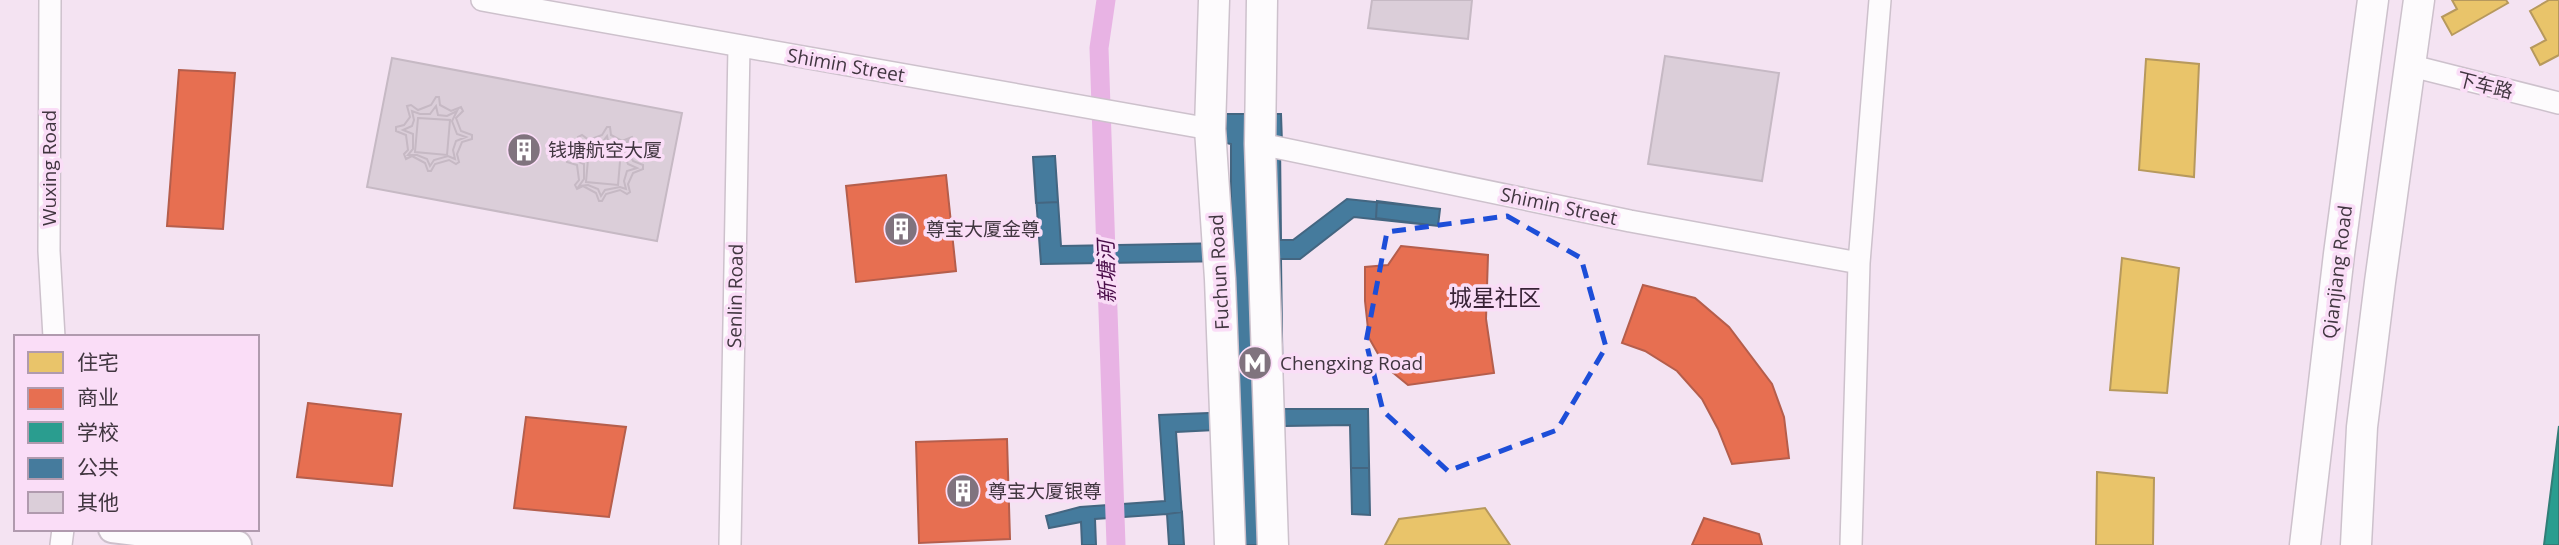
<svg xmlns="http://www.w3.org/2000/svg" width="2559" height="545" font-family="'Open Sans','Noto Sans SC',sans-serif">
<rect width="100%" height="100%" fill="#f4e3f2"/>
<!-- homes -->
<path fill="#e9c46a" stroke="#b7995d" stroke-width="2" d="M2452 0H2506L2508 3 2452 35 2442 17 2457 9Z
M2549 0H2559V55L2540 65 2531 48 2546 40 2530 11Z
M2146 59 2199 64 2194 177 2139 170Z
M2122 258 2179 268 2167 393 2110 390Z
M2097 472 2154 478 2153 545H2096Z
M1485 508 1510 545H1385L1399 519Z"/>
<!-- shops -->
<path fill="#e76f51" stroke="#b55e4c" stroke-width="2" d="M179 70 235 73 223 229 167 226Z
M946 175 956 271 856 282 846 186Z
M1401 246 1488 255 1486 319 1494 373 1408 385 1385 366 1369 338 1365 301V267L1388 265Z
M1643 285 1695 298 1729 327 1772 384 1784 417 1789 458 1732 464 1718 429 1702 399 1677 371 1645 351 1622 343Z
M308 403 401 414 392 486 297 477Z
M526 417 626 427 609 517 514 508Z
M1007 439 1010 539 919 543 916 442Z
M1704 518 1759 534 1762 545H1692Z"/>
<!-- schools -->
<path fill="#2a9d8f" stroke="#317e77" stroke-width="2" d="M2559 426V545H2544Z"/>
<!-- public -->
<path fill="#457b9d" stroke="#446681" stroke-width="2" d="M1226 114H1281L1282 143H1280L1281 240H1293L1347 199 1440 209 1438 226 1354 217 1300 259H1281L1283 409H1368L1370 515 1352 514 1350 425 1284 426 1286 542H1288V545H1238L1235 429 1176 432 1184 545H1169L1167 514 1095 519 1096 545H1082L1081 522 1049 528 1046 516 1080 507 1165 501 1159 415 1234 412 1231 261 1041 264 1033 157 1055 156 1061 246 1231 243V144L1226 143Z
M1055 156 1058 202 1036 203 1033 157Z
M1377 201 1440 209 1438 226 1376 218Z
M1351 468H1369L1370 515 1352 514Z
M1182 512 1184 545H1169L1167 514Z"/>
<g fill="none" stroke-linecap="round" stroke-linejoin="round">
<!-- canal -->
<path stroke="#e8b3e4" stroke-width="19" d="M1106 0 1099 48 1116 545"/>
</g>
<!-- building -->
<path fill="#dbced9" stroke="#c6b9c4" stroke-width="2" d="M1372 0H1472L1468 39 1368 28Z
M1665 56 1779 73 1762 181 1648 164Z
M392 58 682 113 657 241 367 187Z
M436 97H439L440 105 451 111 461 107 463 111 456 118 461 131 472 135V139L462 142 457 154 459 162 456 164 449 160 435 164 431 171H428L425 163 412 156 406 159 404 154 408 150 406 135 396 131V127L404 125 410 117 407 106 411 105 418 110 431 105Z
M436 106 438 115 447 116 457 111 452 121 457 134 466 137 456 141 453 150 455 159 448 156 434 160 430 166 427 159 417 155H408L413 149V134L403 130 412 126 414 120 412 111 420 114H430Z
M418 118 450 120 447 155 415 152Z
M607 127H610L611 135 622 141 632 137 634 141 627 148 633 161 643 165V169L633 173 628 184 630 192 627 194 620 190 606 194 602 201H599L596 193 583 186 577 189 575 185 579 180 577 165 567 162V157L575 155 581 147 578 137 582 135 589 140 602 135Z
M607 136 609 145 618 146 628 141 623 151 628 164 637 168 627 171 624 181 626 189 620 187 605 190 601 196 598 189 588 185 579 186 584 179V164L574 160 583 157 585 150 583 141 601 144Z
M589 148 621 150 618 185 586 182Z"/>
<g fill="none" stroke-linecap="round" stroke-linejoin="round">
<!-- minor casing -->
<g stroke="#cdc1cc" stroke-width="24">
<path id="minor" d="M50 0 49 251 54 337
M482 0 1210 129
M2412 66 2559 103
M1260 144 1630 221 1859 263
M61 545 63 529
M730 545 739 46
M1851 545 1859 263 1880 0"/>
</g>
<!-- tertiary casing -->
<g stroke="#cdc1cc" stroke-width="30">
<path id="tertiary" d="M112 529 238 545"/>
</g>
<!-- secondary casing -->
<g stroke="#cdc1cc" stroke-width="33">
<path id="secondary" d="M1214 0 1210 129 1220 279 1230 545
M1262 0 1260 144 1273 545
M2305 545 2339 254 2373 0
M2356 545 2362 427 2380 282 2419 0"/>
</g>
<!-- minor -->
<use href="#minor" stroke="#fdfbfd" stroke-width="21"/>
<!-- tertiary -->
<use href="#tertiary" stroke="#fdfbfd" stroke-width="26"/>
<!-- secondary -->
<use href="#secondary" stroke="#fdfbfd" stroke-width="30"/>
</g>
<!-- marked area -->
<path fill="none" stroke="#1d4ed8" stroke-width="5" stroke-dasharray="14 9" stroke-linejoin="round" d="M1507 216 1581 258 1606 347 1557 430 1448 471 1383 411 1366 342 1387 232Z"/>
<!-- icons -->
<defs>
<g id="building-disc" transform="scale(1.75)"><circle r="9.5" fill="#80737e" stroke="#faddf7"/><path d="M-4-6H4V6H1V3H-1V6H-4ZM-2.5-4.3h1.7v1.8h-1.7ZM.8-4.3h1.7v1.8H.8ZM-2.5-1h1.7V.8h-1.7ZM.8-1h1.7V.8H.8Z" fill="#fff"/></g>
<g id="metro-disc" transform="scale(1.75)"><circle r="9.5" fill="#80737e" stroke="#faddf7"/><path d="M-5.5 5V-5H-3L0 0L3-5H5.5V5H3V-.5L0 4L-3-.5V5Z" fill="#fff"/></g>
</defs>
<g fill-rule="evenodd">
<use href="#building-disc" x="524" y="150"/>
<use href="#building-disc" x="901" y="229"/>
<use href="#metro-disc" x="1255" y="363"/>
<use href="#building-disc" x="963" y="491"/>
</g>
<g text-anchor="middle" stroke-width="7" stroke-linejoin="round" paint-order="stroke">
<!-- street labels -->
<g font-size="19" fill="#413640" stroke="#faddf7">
<text transform="translate(846 65) rotate(10)" y="7">Shimin Street</text>
<text transform="translate(2485 85) rotate(14)" y="7">下车路</text>
<text transform="translate(49 168) rotate(-90)" y="7">Wuxing Road</text>
<text transform="translate(1559 206) rotate(12)" y="7">Shimin Street</text>
<text transform="translate(1219 272) rotate(-93)" y="7">Fuchun Road</text>
<text transform="translate(2337 272) rotate(-83)" y="7">Qianjiang Road</text>
<text transform="translate(735 296) rotate(-89)" y="7">Senlin Road</text>
</g>
<!-- poi labels -->
<g font-size="19" fill="#413640" stroke="#faddf7" text-anchor="start">
<text x="548" y="157">钱塘航空大厦</text>
<text x="926" y="236">尊宝大厦金尊</text>
<text x="1280" y="370">Chengxing Road</text>
<text x="988" y="498">尊宝大厦银尊</text>
</g>
<!-- water labels -->
<g font-size="21" font-style="italic" fill="#4a0d49" stroke="#faddf7">
<text transform="translate(1107 272) rotate(-92)" y="7">新塘河</text>
</g>
<!-- quarter labels -->
<g font-size="23" fill="#382336" stroke="#faddf7">
<text x="1495" y="306">城星社区</text>
</g>
</g>
<!-- legend -->
<rect x="14" y="335" width="245" height="196" fill="#faddf7" stroke="#b09aae" stroke-width="2"/>
<rect x="28" y="352" width="35" height="21" fill="#e9c46a" stroke="#b09aae" stroke-width="2"/>
<text x="77" y="370" font-size="21" fill="#413640">住宅</text>
<rect x="28" y="388" width="35" height="21" fill="#e76f51" stroke="#b09aae" stroke-width="2"/>
<text x="77" y="405" font-size="21" fill="#413640">商业</text>
<rect x="28" y="422" width="35" height="21" fill="#2a9d8f" stroke="#b09aae" stroke-width="2"/>
<text x="77" y="440" font-size="21" fill="#413640">学校</text>
<rect x="28" y="458" width="35" height="21" fill="#457b9d" stroke="#b09aae" stroke-width="2"/>
<text x="77" y="475" font-size="21" fill="#413640">公共</text>
<rect x="28" y="492" width="35" height="21" fill="#dbced9" stroke="#b09aae" stroke-width="2"/>
<text x="77" y="510" font-size="21" fill="#413640">其他</text>
</svg>
